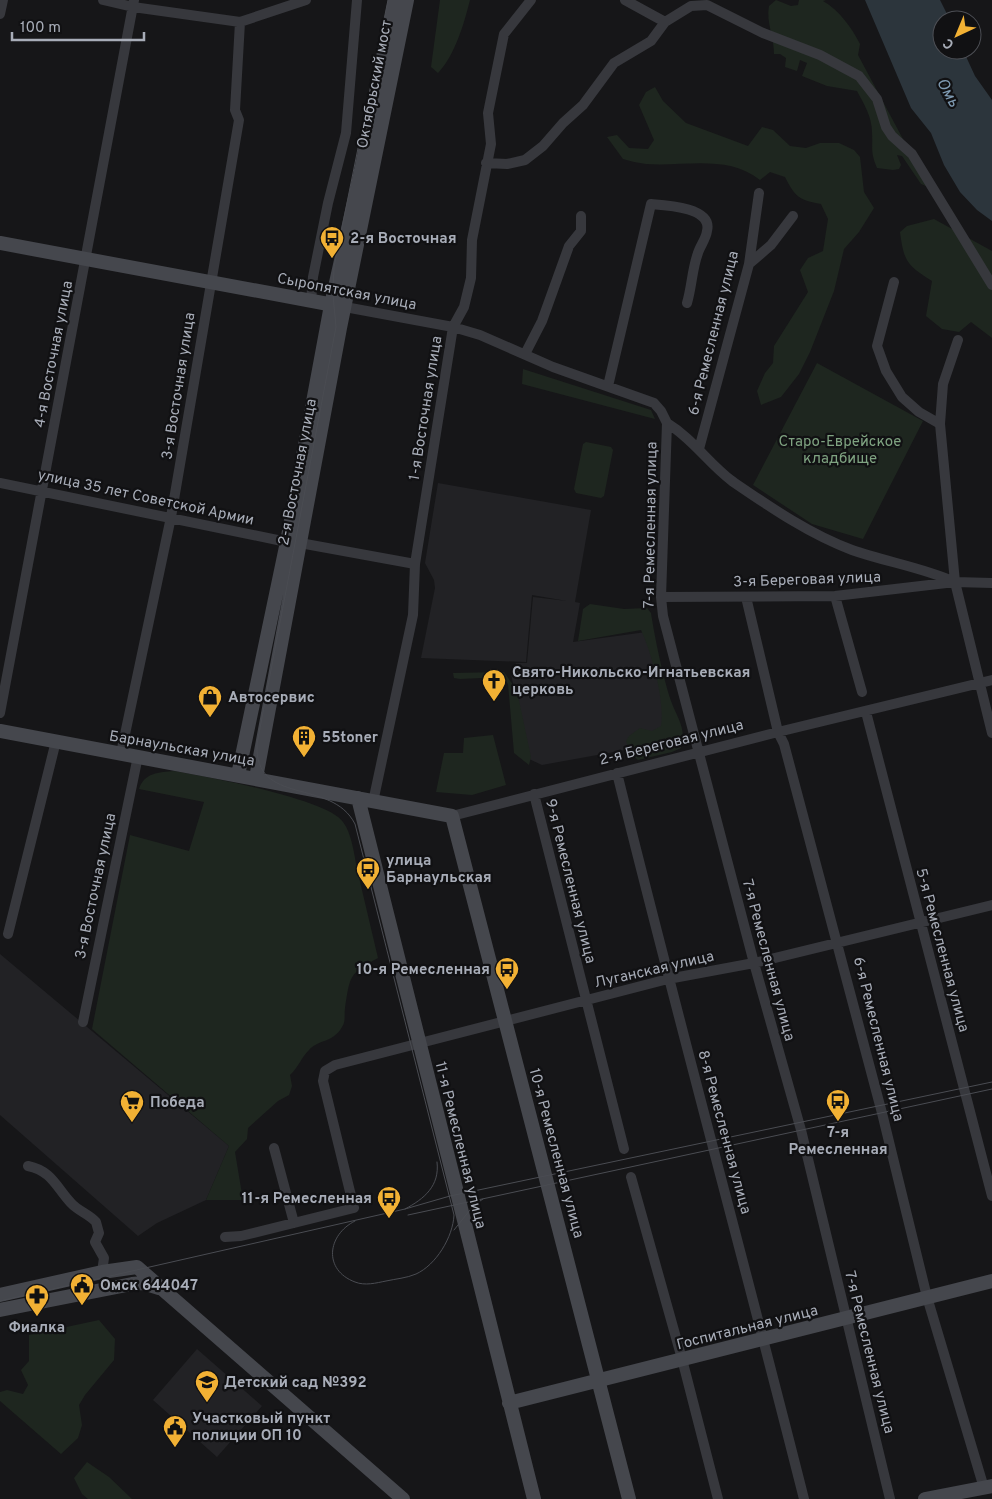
<svg xmlns="http://www.w3.org/2000/svg" width="992" height="1499" font-family="Overpass,sans-serif">
<rect width="100%" height="100%" fill="#161618"/>
<!-- built -->
<path fill="#222225" d="M438 483 591 510 575 602 580 603 573 642 646 632 680 740 542 765 529 759 511 674 516 663H527L533 597 567 601 532 595 526 662 421 658 435 588 434 580 425 563Z
M0 954 229 1146 206 1200 157 1223 138 1236 0 1115Z
M197 1349 262 1406 217 1457 153 1400Z"/>
<!-- green -->
<path fill="#1e261f" d="M440 0H470C464 24 455 55 438 73L431 67Z
M776 0 791 6 798 5 799 0H826L823 1C839 10 852 28 860 44L858 55 927 184 926 186 921 184 902 156 897 155 901 165 899 169 893 170 877 168C870 151 873 149 872 132 872 117 864 104 857 91L827 86 802 76 807 63 800 60 797 71 785 67 786 58 780 54H774C774 36 766 23 769 6Z
M655 87 663 101 686 123 748 146 762 127 773 130 790 146 806 148 820 143H839L854 150 860 157 864 192 874 208 859 232 844 249 834 291 810 352 799 374 781 397 761 405 757 391 765 373 773 363 774 346 808 292 800 270 808 258 823 251 828 219 821 204C799 200 795 197 785 177L770 172 760 180C727 154 684 167 646 164 638 163 630 161 623 159L607 137 617 135 629 148 648 149 654 140 639 105 646 92Z
M934 219 992 251V338L971 322 959 332 942 329 926 316 932 281C907 265 904 262 900 232L907 226Z
M817 363 923 421 863 539 812 524 753 485Z
M523 369 651 410 655 419 522 384Z
M586 442 611 447 613 450 604 496 601 498 576 493 574 489 583 444Z
M590 604 624 609 647 608 651 613C655 639 663 677 671 701 677 718 687 728 681 748L672 752 638 760 630 753 626 741 629 736 640 728 652 731 661 726C665 701 652 654 641 630L578 641 583 609Z
M504 672 517 691 531 757 529 765 514 753 508 684 502 677 460 679 454 678 453 673Z
M493 735 506 785 472 795 436 792 444 753H463L464 738Z
M174 771C204 776 328 799 343 822 352 834 354 854 357 869 364 899 371 928 378 958 349 973 350 976 345 1008 344 1014 346 1022 342 1027 333 1043 319 1039 309 1050 301 1058 298 1068 290 1075L292 1086 289 1095 278 1101 248 1128 247 1139 235 1152 243 1200H206L229 1146 92 1029 130 835 189 851 204 802 139 789C144 773 159 772 174 771Z
M99 1320 115 1339 114 1360 85 1395 79 1405 82 1425 78 1438 61 1454 0 1401V1392L7 1390 23 1394 28 1385 21 1370 29 1361V1335Z
M87 1462 109 1477 132 1499H88L82 1494 74 1478Z"/>
<!-- water -->
<path fill="#2c353c" d="M865 0H940L950 20H942V50H963L975 76 992 100V221L977 210 960 192 944 165 931 133 911 108Z"/>
<g fill="none" stroke-linecap="round" stroke-linejoin="round">
<!-- street -->
<path stroke="#37383d" stroke-width="10" d="M103 0 133 7 240 22 306 0
M625 0 665 22
M0 14 3 0
M665 22 691 6 707 5 763 33 820 55 859 76 877 99 886 127 892 136 912 154 992 285
M486 163 507 164 525 160 543 146 563 123 583 105 614 63 651 41 665 22
M749 264 771 245 793 216
M894 282 877 346 886 371 902 397 919 412 940 424
M311 301 313 277 328 203 346 133 357 0
M345 307 453 327 480 335 553 367 654 403 661 411 667 423 661 597 663 616 754 963 801 1130 890 1499
M958 340 943 384 940 424 955 582 992 733
M525 354 542 321 569 246 581 231V216
M608 386 651 204C665 205 713 207 707 231 706 239 700 246 698 253 692 269 692 286 687 303
M667 423C693 439 708 463 732 481 770 507 809 534 852 550 886 562 921 567 955 582
M699 449 749 264 759 193
M0 483 287 542
M300 543 415 564
M835 596 862 692
M661 597 835 596 955 582 992 583
M746 597 778 732 784 744 882 1113 927 1297 984 1488
M866 712 992 1196
M0 713 134 0
M121 753 171 517 239 120 235 110 240 22
M617 773C677 1016 743 1257 804 1499
M534 794 624 1149
M373 802 413 615 415 564 453 327 464 307 471 278 472 240 491 144 488 113 504 34 531 0
M452 816 778 732 992 680
M8 934 56 741
M83 1022 138 756
M274 1148 294 1223
M28 1166C52 1171 56 1187 71 1203 78 1211 89 1214 96 1222L99 1233 95 1242 104 1258 102 1272
M631 1177 682 1359 718 1499
M225 1237 241 1236 354 1208 323 1081 325 1071 335 1065 668 979 754 963 992 905"/>
<!-- secondary -->
<path stroke="#45474d" stroke-width="14" d="M0 243 339 306
M0 731 452 816 629 1499
M238 775 287 542 331 305 361 171 395 0
M256 778 340 328 407 0
M358 798 534 1499
M0 1295 102 1272 137 1267 403 1499
M0 1310 132 1284 143 1283 159 1288
M509 1403 992 1281
M925 1499 992 1486"/>
<!-- tram -->
<path stroke="#4a4c52" stroke-width="1" d="M405 1209C424 1199 440 1186 437 1162
M408 1215 992 1089
M355 1221C327 1235 323 1270 355 1282 365 1286 376 1283 386 1281 395 1279 407 1278 416 1274 436 1265 453 1237 454 1215L355 824C331 777 254 807 257 744L336 327 333 295 334 267 388 0
M454 1230 474 1205 483 1199
M0 1301 405 1209 450 1196 992 1082"/>
</g>
<!-- icons -->
<defs>
<g id="bus-pin" transform="scale(1.25)"><path d="M0 17L-7.5 6A9.5 9.5 0 1 1 7.5 6Z" fill="#f2b134" stroke="#111113"/><path d="M-5-6H5V4H4V6H2V4H-2V6H-4V4H-5ZM-3.5-4V0h7V-4ZM-3.5 1.2v1.5H-2V1.2ZM2 1.2v1.5H3.5V1.2Z" fill="#111"/></g>
<g id="church-pin" transform="scale(1.25)"><path d="M0 17L-7.5 6A9.5 9.5 0 1 1 7.5 6Z" fill="#f2b134" stroke="#111113"/><path d="M-1.2-6h2.4v3.5h3.3v2.4h-3.3V6h-2.4V-.1h-3.3v-2.4h3.3Z" fill="#111"/></g>
<g id="shop-pin" transform="scale(1.25)"><path d="M0 17L-7.5 6A9.5 9.5 0 1 1 7.5 6Z" fill="#f2b134" stroke="#111113"/><path d="M-5-2.5h2.3a2.7 3.5 0 0 1 5.4 0H5L5.5 6h-11ZM-1.5-2.5h3a1.5 2.3 0 0 0-3 0Z" fill="#111"/></g>
<g id="building-pin" transform="scale(1.25)"><path d="M0 17L-7.5 6A9.5 9.5 0 1 1 7.5 6Z" fill="#f2b134" stroke="#111113"/><path d="M-4-6H4V6H1V3H-1V6H-4ZM-2.5-4.3h1.7v1.8h-1.7ZM.8-4.3h1.7v1.8H.8ZM-2.5-1h1.7V.8h-1.7ZM.8-1h1.7V.8H.8Z" fill="#111"/></g>
<g id="supermarket-pin" transform="scale(1.25)"><path d="M0 17L-7.5 6A9.5 9.5 0 1 1 7.5 6Z" fill="#f2b134" stroke="#111113"/><path d="M-6-5.5h2.5l.6 2H6L4.5 2H-2.5L-4.4-4H-6ZM-1.5 3.2a1.3 1.3 0 1 0 .1 0ZM3 3.2a1.3 1.3 0 1 0 .1 0Z" fill="#111"/></g>
<g id="civic-pin" transform="scale(1.25)"><path d="M0 17L-7.5 6A9.5 9.5 0 1 1 7.5 6Z" fill="#f2b134" stroke="#111113"/><path d="M-.6-6.5H3V-4.5H.6V-3L4-1V1h2V6H-6V1h2V-1L-.6-3ZM-1.2 2.5V6h2.4V2.5Z" fill="#111"/></g>
<g id="pharmacy-pin" transform="scale(1.25)"><path d="M0 17L-7.5 6A9.5 9.5 0 1 1 7.5 6Z" fill="#f2b134" stroke="#111113"/><path d="M-2-6h4v4h4v4h-4v4h-4v-4h-4v-4h4Z" fill="#111"/></g>
<g id="school-pin" transform="scale(1.25)"><path d="M0 17L-7.5 6A9.5 9.5 0 1 1 7.5 6Z" fill="#f2b134" stroke="#111113"/><path d="M0-5L7-2L0 1L-7-2ZM-4 1L0 2.5L4 1V4Q0 6-4 4Z" fill="#111"/></g>
</defs>
<g fill-rule="evenodd">
<use href="#bus-pin" x="332" y="238"/>
<use href="#church-pin" x="494" y="681"/>
<use href="#shop-pin" x="210" y="697"/>
<use href="#building-pin" x="304" y="737"/>
<use href="#bus-pin" x="368" y="869"/>
<use href="#bus-pin" x="507" y="969"/>
<use href="#bus-pin" x="838" y="1101"/>
<use href="#supermarket-pin" x="132" y="1102"/>
<use href="#bus-pin" x="389" y="1198"/>
<use href="#civic-pin" x="82" y="1285"/>
<use href="#pharmacy-pin" x="37" y="1296"/>
<use href="#school-pin" x="207" y="1382"/>
<use href="#civic-pin" x="175" y="1427"/>
</g>
<g text-anchor="middle" stroke-width="4.5" stroke-linejoin="round" paint-order="stroke">
<!-- street labels -->
<g font-size="15" fill="#a8adb8" stroke="#111113">
<text transform="translate(374 84) rotate(-79)" y="5">Октябрьский мост</text>
<text transform="translate(347 291) rotate(11)" y="5">Сыропятская улица</text>
<text transform="translate(713 333) rotate(-76)" y="5">6-я Ремесленная улица</text>
<text transform="translate(53 354) rotate(-79)" y="5">4-я Восточная улица</text>
<text transform="translate(178 386) rotate(-81)" y="5">3-я Восточная улица</text>
<text transform="translate(425 408) rotate(-81)" y="5">1-я Восточная улица</text>
<text transform="translate(297 472) rotate(-79)" y="5">2-я Восточная улица</text>
<text transform="translate(146 497) rotate(12)" y="5">улица 35 лет Советской Армии</text>
<text transform="translate(650 525) rotate(-89)" y="5">7-я Ремесленная улица</text>
<text transform="translate(807 579) rotate(-2)" y="5">3-я Береговая улица</text>
<text transform="translate(671 742) rotate(-14)" y="5">2-я Береговая улица</text>
<text transform="translate(182 748) rotate(10)" y="5">Барнаульская улица</text>
<text transform="translate(571 881) rotate(76)" y="5">9-я Ремесленная улица</text>
<text transform="translate(95 886) rotate(-78)" y="5">3-я Восточная улица</text>
<text transform="translate(943 950) rotate(75)" y="5">5-я Ремесленная улица</text>
<text transform="translate(769 960) rotate(75)" y="5">7-я Ремесленная улица</text>
<text transform="translate(654 969) rotate(-13)" y="5">Луганская улица</text>
<text transform="translate(879 1039) rotate(76)" y="5">6-я Ремесленная улица</text>
<text transform="translate(725 1132) rotate(75)" y="5">8-я Ремесленная улица</text>
<text transform="translate(461 1145) rotate(76)" y="5">11-я Ремесленная улица</text>
<text transform="translate(557 1153) rotate(75)" y="5">10-я Ремесленная улица</text>
<text transform="translate(747 1327) rotate(-14)" y="5">Госпитальная улица</text>
<text transform="translate(870 1352) rotate(76)" y="5">7-я Ремесленная улица</text>
</g>
<!-- poi labels -->
<g font-size="15" font-weight="bold" fill="#a8adb8" stroke="#111113" text-anchor="start">
<text x="350" y="243">2-я Восточная</text>
<text x="512" y="677">Свято-Никольско-Игнатьевская<tspan x="512" dy="17">церковь</tspan></text>
<text x="228" y="702">Автосервис</text>
<text x="322" y="742">55toner</text>
<text x="386" y="865">улица<tspan x="386" dy="17">Барнаульская</tspan></text>
<text x="490" y="974" text-anchor="end">10-я Ремесленная</text>
<text x="150" y="1107">Победа</text>
<text x="838" y="1137" text-anchor="middle">7-я<tspan x="838" dy="17">Ремесленная</tspan></text>
<text x="372" y="1203" text-anchor="end">11-я Ремесленная</text>
<text x="100" y="1290">Омск 644047</text>
<text x="37" y="1332" text-anchor="middle">Фиалка</text>
<text x="224" y="1387">Детский сад №392</text>
<text x="192" y="1423">Участковый пункт<tspan x="192" dy="17">полиции ОП 10</tspan></text>
</g>
<!-- park labels -->
<g font-size="15" fill="#7fa381" stroke="#111113">
<text x="840" y="446">Старо-Еврейское<tspan x="840" dy="17">кладбище</tspan></text>
</g>
<!-- water labels -->
<g font-size="16" font-style="italic" fill="#7f9bb3" stroke="#111113">
<text transform="translate(949 92) rotate(62)" y="6">Омь</text>
</g>
</g>
<!-- north arrow -->
<g transform="translate(957 35) rotate(224)"><circle r="24" fill="#111113" stroke="#4d4f55"/>
<path d="M0-4L9 19L0 12L-9 19Z" fill="#f2b134"/>
<text y="-8" font-size="14" font-weight="bold" text-anchor="middle" fill="#a8adb8">С</text>
</g>
<!-- scale -->
<path d="M12 32v8h132v-8" fill="none" stroke="#a8adb8" stroke-width="2.5"/>
<text x="20" y="32" font-size="15" fill="#a8adb8" stroke="#111113" stroke-width="4" paint-order="stroke">100 m</text>
</svg>
